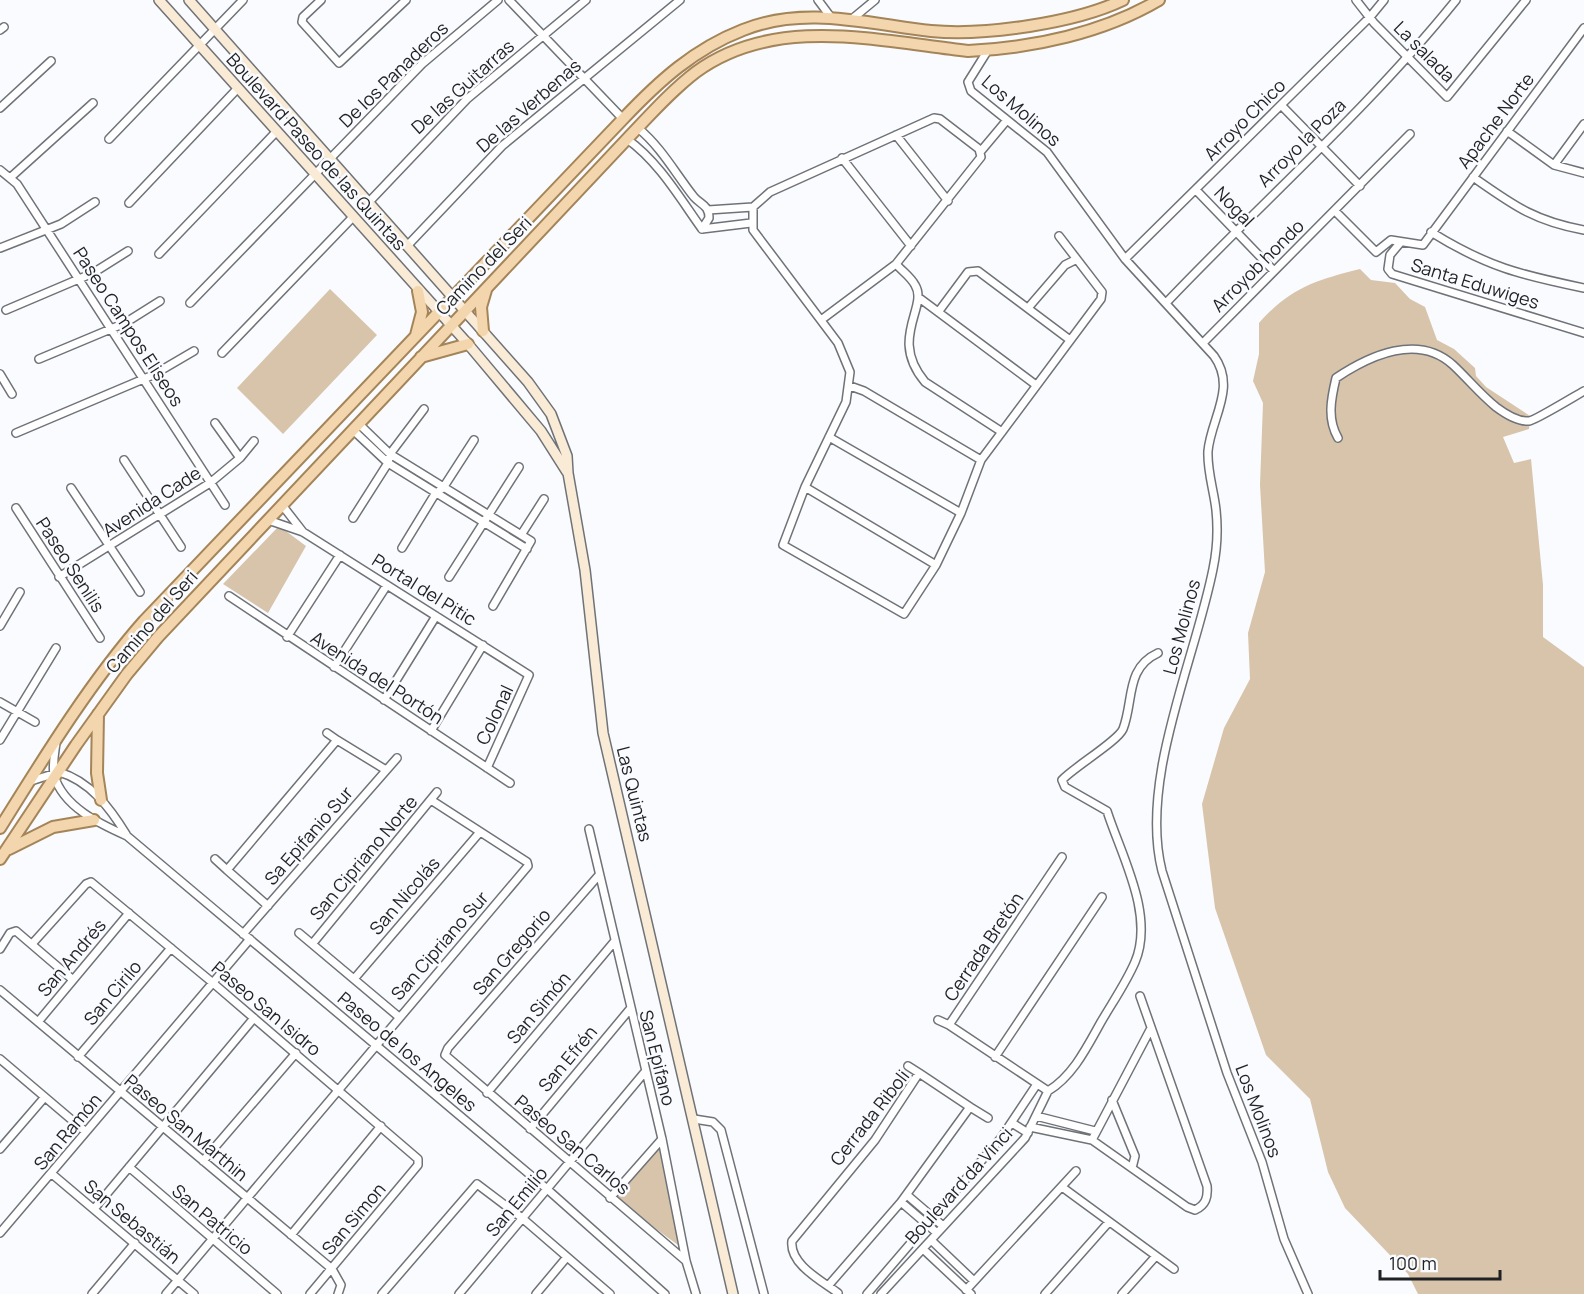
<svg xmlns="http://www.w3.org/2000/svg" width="1584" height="1294" font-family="Manrope,sans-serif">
<rect width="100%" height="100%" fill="#f9fbfe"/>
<!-- green -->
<path fill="#d7c4ab" d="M1360 269 1371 280 1395 283 1410 299 1425 307 1437 340 1454 349 1475 368 1476 376 1486 387 1530 416 1529 429 1503 437 1514 463 1531 459 1543 585V637L1584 667V1294H1418L1408 1274 1345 1208 1328 1172 1310 1099 1266 1055 1215 908 1202 804 1224 728 1250 679 1248 633 1265 572 1260 485 1263 403 1253 381 1259 354V323C1290 288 1316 280 1360 269Z
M330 289 377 335 283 434 237 388Z
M279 526 306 546 268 613 223 584Z
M661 1145 682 1248 614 1198Z"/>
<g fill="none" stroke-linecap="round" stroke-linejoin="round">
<!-- street casing -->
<g stroke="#6f7378" stroke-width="10">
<path id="street" d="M321 0 303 17 302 22 339 63 406 0
M509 0 623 119
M818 0 830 16
M1356 0 1374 23 1447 97 1526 0
M852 19 875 0
M0 30 4 27
M988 50 968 82 971 91 1047 152 1125 259 1214 356C1237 388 1211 418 1208 451 1207 471 1214 491 1216 510 1218 529 1217 550 1213 569 1195 660 1139 780 1162 871L1227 1073 1262 1162 1284 1239 1308 1294
M1281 105 1360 186
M0 108 51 61
M638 128C662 148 675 173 694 197 701 205 709 205 709 218L702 229
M1507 131 1554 165 1584 173
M896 135 948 201
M109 139 243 0
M627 139C659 162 679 197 702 229
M981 151 1007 120
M842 158 911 246
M1554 165 1584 124
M0 170 17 184 225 505
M11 177 93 103
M1473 177C1513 205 1534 221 1584 230
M1196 190 1274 271
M129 203 238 88
M368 203 467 99 586 0
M708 210 753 207
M1335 211 1376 252 1391 240 1423 245 1584 28
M702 229 751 223
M1431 232C1487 267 1521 275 1584 288
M1400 243 1390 255 1388 269 1392 274 1584 333
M407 246 502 146 680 0
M0 248 61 224 95 202
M159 254 276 132
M1125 259 1370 17 1384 0
M896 264C902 271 911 277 915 285 929 307 888 338 925 382L1002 432
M918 297 1036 385
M190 303 422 64 498 0
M1166 303C1262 202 1368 109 1456 0
M1028 308 1065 265 1075 260
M6 310 93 273 128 251
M939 311 968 272 978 271 1070 340
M821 320 896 264 981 157 979 149 940 119 934 118 770 192 753 207V230L838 343 850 372 846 402 805 487 783 545 904 614 936 565 961 513 981 460 1101 299 1102 292 1059 236
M1203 343 1410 134
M222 353 352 218
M39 359 125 323 160 301
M0 374 12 394
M850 386 864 391 981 460
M215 423 240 458
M359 424 390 454 531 541 493 606
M353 430 388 463 527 549
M16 433 153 375 194 351
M829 437 961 513
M1338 438C1327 419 1331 399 1336 378 1369 356 1418 333 1453 365 1468 379 1480 394 1496 407 1504 413 1517 422 1529 421 1534 421 1575 396 1584 391
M124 460 181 547
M805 487 936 565
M71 488 140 592
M282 505 303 532
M16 508 100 638
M353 518 388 463 390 454 424 409
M268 520 303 532 529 675 487 768
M521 535 544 499
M402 548 435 494 443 488 474 440
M59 577 210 483 240 458 254 441
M449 577 519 467
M229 596 510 783
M0 626 20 592
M287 637 340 555
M334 667 387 585
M384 700 436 616
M0 702 35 722
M431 731 483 645
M327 733 337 740
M0 740 56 648
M56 742C55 752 52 765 54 775 63 807 100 824 127 836L547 1189 665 1294
M31 781 59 772C90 781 110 808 126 834
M589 829 662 1139 686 1261 696 1294
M215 859 227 870
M599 875 448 1048 445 1055 686 1261
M268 906 227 870 337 740 386 770
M299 933 399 1017
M243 934 397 758
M313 943 437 792
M32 944 86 884 91 882 213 983 418 1159V1165L310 1294
M0 949 10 933 16 931 72 979
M354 979 480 832
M0 990 332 1269 341 1285 338 1294
M938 1020 949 1025
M38 1022 129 913
M78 1057 171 948
M995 1057 1102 897
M0 1059 86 1132
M908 1066 919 1073
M1048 1091C1073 1076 1087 1047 1101 1022 1112 1003 1126 983 1135 962 1155 915 1121 855 1107 811L1065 787 1062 780C1074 767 1118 741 1123 729 1134 701 1125 668 1158 653
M1048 1091 949 1025 1062 857
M487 1093 614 942
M1112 1100 1135 1156 1132 1168
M970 1107 988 1118
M1036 1116 1095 1131
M694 1119 713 1122 721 1130 764 1294
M1012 1123 1028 1133
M1030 1127 1092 1140 1187 1207 1195 1210C1206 1205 1208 1197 1207 1186L1140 996
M530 1129 630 1009
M1092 1140 1150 1030
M0 1149 44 1098
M203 1161 296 1053
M129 1167 277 1294
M52 1174 194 1294
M1062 1187 1174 1269
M907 1195 943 1226
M610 1198 662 1139
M901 1202 937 1233
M94 1209 254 1018
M0 1233 250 939
M291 1235 381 1126
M931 1240 974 1281
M923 1249 971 1294
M828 1286 901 1202 970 1107 919 1073 875 1140 792 1241C789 1264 822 1281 838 1293
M966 1290 1076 1171
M92 1294 135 1243
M166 1294 528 866 527 862 431 800
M382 1294 477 1184 522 1218 610 1294
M459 1294 644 1073
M536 1294 567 1257
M867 1294 1001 1138 1037 1084
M881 1294 1025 1138 1048 1091
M1045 1294 1109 1222
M1122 1294 1156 1256"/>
</g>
<!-- secondary casing -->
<g stroke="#6f7378" stroke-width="12">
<path id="secondary" d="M159 0 468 344 541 431 567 472
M189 0 528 382 551 414 567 456 568 473 585 570 603 733 733 1294"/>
</g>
<!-- primary casing -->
<g stroke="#a48559" stroke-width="14">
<path id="primary" d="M483 331 481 307 486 290
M416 335 422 312 418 291
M421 357 468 344
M98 714 97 773 101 800
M0 828C43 759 91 681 144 621L623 119C659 81 694 49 743 30 805 5 868 24 931 31 985 36 1075 23 1123 0
M9 849 53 827 94 820
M0 859 76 745 127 674 158 637 627 139C649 116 671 91 696 72 775 14 879 41 968 51 1033 48 1103 33 1159 0"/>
</g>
<!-- street -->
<use href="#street" stroke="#fff" stroke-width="7"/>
<!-- secondary -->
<use href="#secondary" stroke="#f9ebd6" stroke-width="9"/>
<!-- primary -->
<use href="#primary" stroke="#f3d6ad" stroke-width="10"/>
</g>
<g text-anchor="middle" stroke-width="5" stroke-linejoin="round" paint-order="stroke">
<!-- street labels -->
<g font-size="18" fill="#1f2123" stroke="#f9fbfe">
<text transform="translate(1424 52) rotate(45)" y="6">La salada</text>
<text transform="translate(394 75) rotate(-44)" y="6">De los Panaderos</text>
<text transform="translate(463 87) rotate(-42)" y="6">De las Guitarras</text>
<text transform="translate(529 106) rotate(-41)" y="6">De las Verbenas</text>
<text transform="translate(1021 111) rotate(41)" y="6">Los Molinos</text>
<text transform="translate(1245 120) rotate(-45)" y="6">Arroyo Chico</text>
<text transform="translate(1496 121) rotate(-53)" y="6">Apache Norte</text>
<text transform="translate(1302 143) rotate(-45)" y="6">Arroyo la Poza</text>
<text transform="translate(316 152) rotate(48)" y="6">Boulevard Paseo de las Quintas</text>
<text transform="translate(1234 207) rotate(46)" y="6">Nogal</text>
<text transform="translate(484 266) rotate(-46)" y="6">Camino del Seri</text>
<text transform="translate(1258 266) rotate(-45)" y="6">Arroyob hondo</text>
<text transform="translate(1475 284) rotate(17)" y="6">Santa Eduwiges</text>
<text transform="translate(128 327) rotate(57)" y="6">Paseo Campos Eliseos</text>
<text transform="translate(152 502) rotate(-33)" y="6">Avenida Cade</text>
<text transform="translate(70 565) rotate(57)" y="6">Paseo Senilis</text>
<text transform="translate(424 590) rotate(32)" y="6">Portal del Pitic</text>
<text transform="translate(152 622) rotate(-49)" y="6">Camino del Seri</text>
<text transform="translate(1182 627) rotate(-75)" y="6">Los Molinos</text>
<text transform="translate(377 678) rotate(33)" y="6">Avenida del Portón</text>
<text transform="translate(495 715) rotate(-65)" y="6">Colonal</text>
<text transform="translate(634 794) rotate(76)" y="6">Las Quintas</text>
<text transform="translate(309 836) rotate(-49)" y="6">Sa Epifanio Sur</text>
<text transform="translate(364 858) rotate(-50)" y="6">San Cipriano Norte</text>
<text transform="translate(405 896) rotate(-49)" y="6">San Nicolás</text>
<text transform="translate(440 946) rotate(-49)" y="6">San Cipriano Sur</text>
<text transform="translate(984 947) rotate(-56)" y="6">Cerrada Bretón</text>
<text transform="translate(512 952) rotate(-49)" y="6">San Gregorio</text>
<text transform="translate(72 958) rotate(-50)" y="6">San Andrés</text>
<text transform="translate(113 993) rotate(-50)" y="6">San Cirilo</text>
<text transform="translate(539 1008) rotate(-50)" y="6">San Simón</text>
<text transform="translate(266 1009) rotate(40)" y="6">Paseo San Isidro</text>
<text transform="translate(407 1052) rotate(40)" y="6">Paseo de los Angeles</text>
<text transform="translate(657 1058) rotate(76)" y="6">San Epifano</text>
<text transform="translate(568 1059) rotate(-50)" y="6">San Efrén</text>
<text transform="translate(1258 1111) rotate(69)" y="6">Los Molinos</text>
<text transform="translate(870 1118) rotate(-52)" y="6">Cerrada Riboli</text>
<text transform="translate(186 1128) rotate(40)" y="6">Paseo San Marthin</text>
<text transform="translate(68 1132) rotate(-50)" y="6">San Ramón</text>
<text transform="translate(572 1145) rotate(40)" y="6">Paseo San Carlos</text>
<text transform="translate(959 1186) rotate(-48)" y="6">Boulevard da Vinci</text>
<text transform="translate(517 1202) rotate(-50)" y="6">San Emilio</text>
<text transform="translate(354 1219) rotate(-50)" y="6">San Simon</text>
<text transform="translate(212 1220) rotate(40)" y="6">San Patricio</text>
<text transform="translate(132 1222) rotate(40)" y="6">San Sebastián</text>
</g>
</g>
<!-- scale -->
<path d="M1380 1270v9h120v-9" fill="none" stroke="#1f2123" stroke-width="3"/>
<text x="1389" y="1270" font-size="18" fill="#1f2123" stroke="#f9fbfe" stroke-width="4.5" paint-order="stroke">100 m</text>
</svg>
